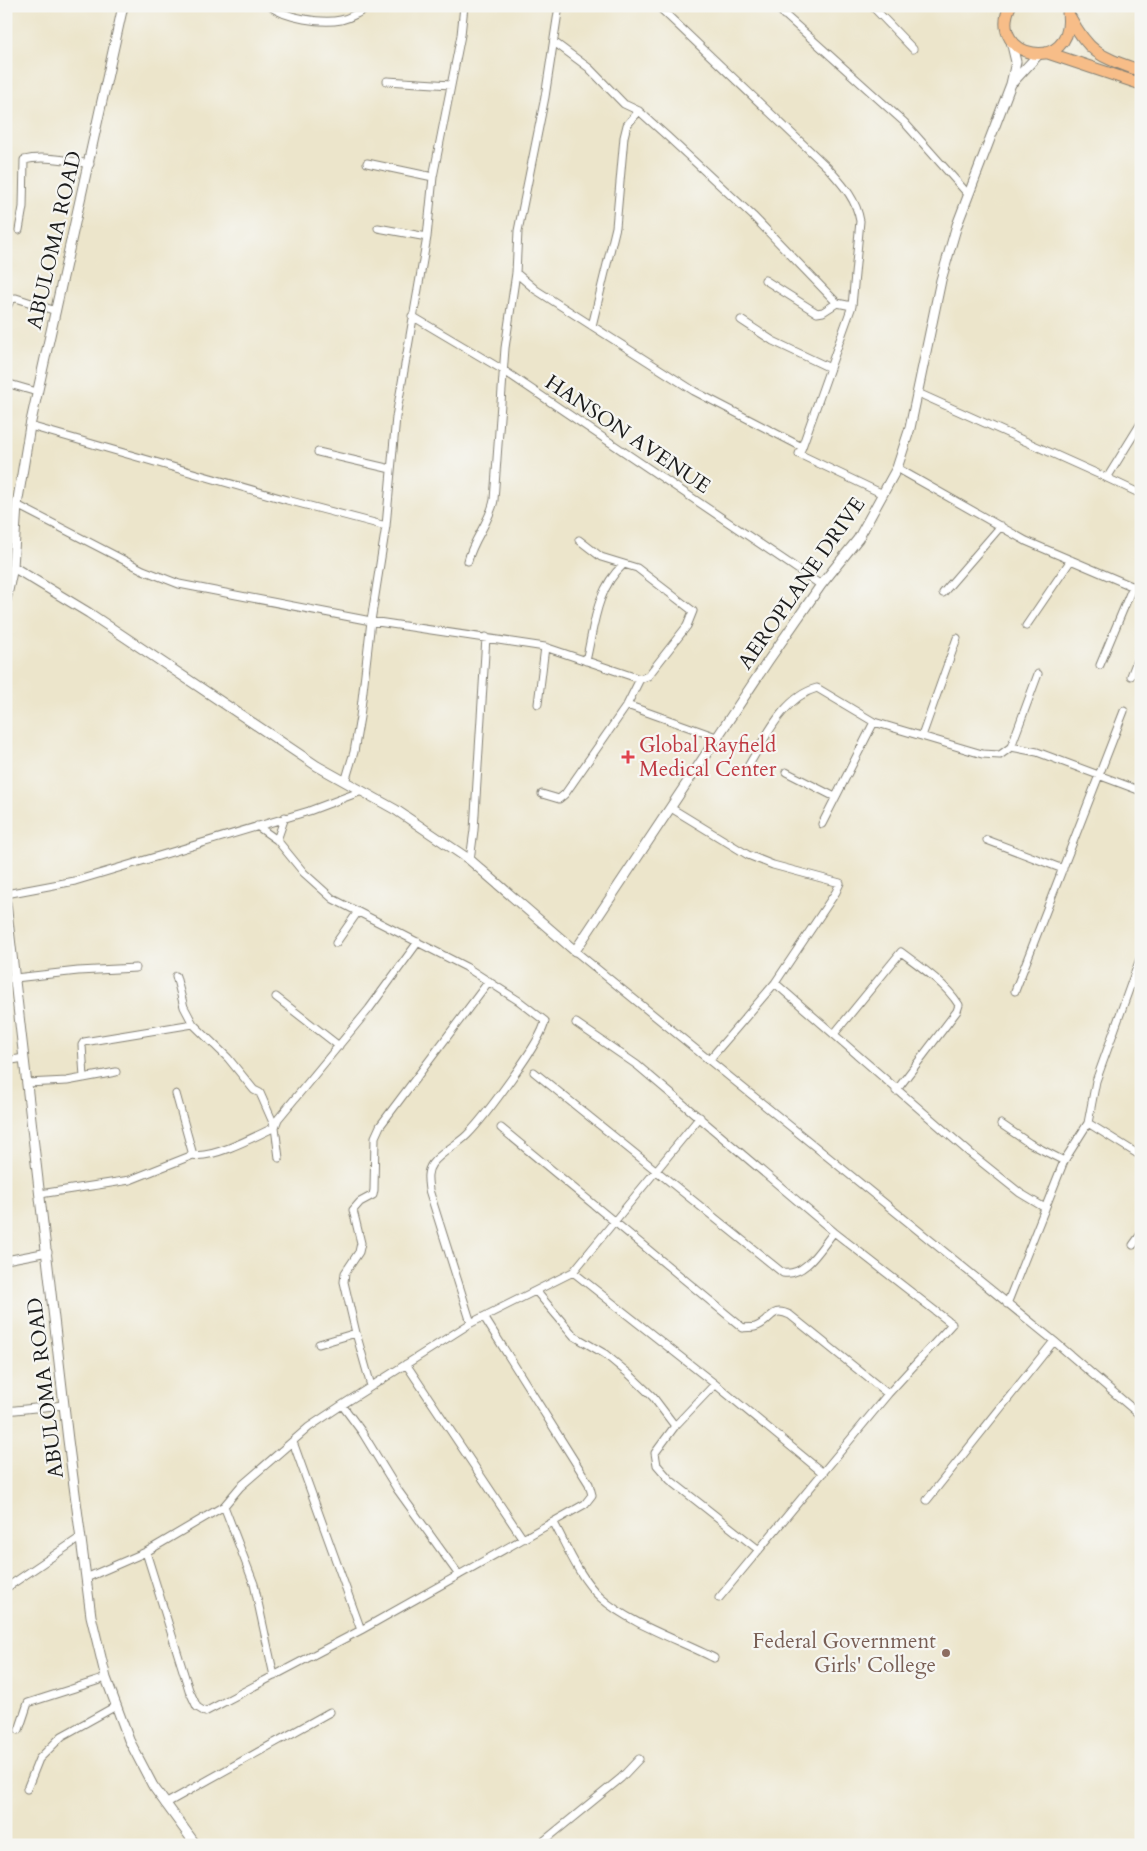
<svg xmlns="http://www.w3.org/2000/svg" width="1147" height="1851" font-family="Cardo,serif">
<rect width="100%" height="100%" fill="#f6f6f2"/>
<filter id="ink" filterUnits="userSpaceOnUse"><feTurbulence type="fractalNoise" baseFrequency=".02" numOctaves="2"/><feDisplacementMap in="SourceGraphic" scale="10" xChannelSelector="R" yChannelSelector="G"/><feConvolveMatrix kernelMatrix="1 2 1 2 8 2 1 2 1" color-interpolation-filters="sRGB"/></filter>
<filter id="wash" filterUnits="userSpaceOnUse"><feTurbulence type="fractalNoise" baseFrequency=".0096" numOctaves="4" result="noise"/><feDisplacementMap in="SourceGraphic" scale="20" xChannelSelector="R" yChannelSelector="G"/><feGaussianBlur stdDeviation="1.12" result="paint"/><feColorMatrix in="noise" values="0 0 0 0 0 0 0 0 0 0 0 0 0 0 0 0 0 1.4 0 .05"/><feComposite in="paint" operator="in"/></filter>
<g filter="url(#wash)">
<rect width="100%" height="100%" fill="#ece5cb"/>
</g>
<g filter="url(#ink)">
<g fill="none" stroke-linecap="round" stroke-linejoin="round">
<!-- minor casing -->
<g stroke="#848074" stroke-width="9">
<path id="minor" d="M270 6C285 18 322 24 341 20 351 18 360 12 369 6
M658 6 827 167C842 184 856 198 860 221L852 306 802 447
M775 6 904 122 967 193
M872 6 913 49
M784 15 793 6
M554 42 589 68 624 104 639 111 668 137 753 216 837 303 852 306
M387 81 451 85
M367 163 433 177
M378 228 427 237
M19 230 23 207 24 160C44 155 70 161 90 164
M516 273 536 290 694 391 802 447 799 454 883 494
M765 280 817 313 823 312 837 303
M6 309 11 299 16 298 56 311
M412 316 503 370 821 585
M741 320 773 341 830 368
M592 326 616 227 624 137 627 125 639 111
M6 383 37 392
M918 393 1107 478
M1141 423 1107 478 1141 494
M30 426 287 500 386 526
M318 452 391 469
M897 468 1026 541 1141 590
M17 505 143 570 179 584 371 621 545 647 640 679 648 676 687 626 693 611 637 568 601 557 579 540
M468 561C473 539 490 522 494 500L505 348 516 273 518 231 545 97 559 6
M943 593 1001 526
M1026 626 1071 560
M586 661C594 627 596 589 623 565
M1100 665 1133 586
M1131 676 1141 650
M538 704 545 647
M627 705 719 738
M922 736 957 638
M1011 747 1037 752 1141 791
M747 768C765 739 783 697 817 688L874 722 982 754 1000 755 1011 747 1038 674
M786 772 835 797
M345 782 354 752 360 717 371 621 386 526 396 417 427 237 433 177 461 35 464 6
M542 794 559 799 565 794 627 705 640 679
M671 808 748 855 773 865 840 883 836 892 775 983 709 1060
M822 824 874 722
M257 826 277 840 304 873 333 899 466 967 519 1001 545 1021C543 1040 483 1119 467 1135 457 1145 441 1152 432 1164 426 1172 428 1181 429 1190L471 1323
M277 840 285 817
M987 840 1063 869
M470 860 474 830 486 637
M6 894 75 881 309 811 362 791
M336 943 357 913
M575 951 1054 1341 1141 1416
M176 976 184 1007 193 1024 228 1058 254 1090 260 1093 275 1127 279 1158
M6 979 78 971 136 968
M775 983 970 1153 1020 1193 1045 1208
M1015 991 1124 711
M276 997 339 1046
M576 1023 637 1065 834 1232 952 1324 888 1394 719 1598
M834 1034 901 952C921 967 945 983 959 1005L957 1011 896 1091
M6 1061 24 1058
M534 1072 783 1273C806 1277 821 1247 834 1232
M84 1078 82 1045 84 1042 193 1024
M27 1083 67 1081 116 1072
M176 1094 193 1155
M1088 1123 1141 1156
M1001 1124 1029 1143 1064 1161
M501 1128 743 1328C746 1327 752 1328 755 1327 772 1322 770 1305 790 1315L888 1394
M40 1194 130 1180 193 1155C213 1159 256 1136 275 1127L278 1119 369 1009 418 942
M1133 1245 1141 1234
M6 1260 48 1252
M573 1272 715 1384 823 1473
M536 1291 574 1336 605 1354 629 1374 653 1397 675 1426
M1007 1304 1064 1161 1088 1123 1096 1081 1141 956
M356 1333 344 1282 345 1273 359 1252 361 1243 353 1210 360 1202 373 1195 374 1190 375 1137 380 1126 489 981
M319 1344 356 1333 371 1386
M406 1364 523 1539
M715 1384 675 1426 655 1453 657 1465 670 1480 759 1550
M342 1405 362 1432 397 1489 459 1575
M6 1411 64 1405
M293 1442 361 1630
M927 1500 1054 1341
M224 1506 254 1584 274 1676
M554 1523C567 1547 580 1579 601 1598 630 1624 679 1640 714 1658
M146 1552 189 1690 197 1707 205 1712 361 1630 585 1504 592 1495 589 1484 484 1317
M86 1578 146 1552 224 1506 240 1487 309 1427 342 1405 471 1323 573 1272 700 1117
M6 1588 81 1537
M19 1730 28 1703 106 1678
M27 1789 39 1759 62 1736 116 1706
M165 1804 330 1712
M539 1845 621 1778 639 1759"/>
</g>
<!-- tertiary casing -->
<g stroke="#848074" stroke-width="11">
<path id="tertiary" d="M1013 82 1039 54
M13 567 89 613 317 766 396 810 470 860 575 951 768 661 821 585 858 539 897 468 910 428 941 280 957 225 1011 84 1016 62 1011 41
M6 600 13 567 17 505 30 426 123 6
M6 903 68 1440 91 1616 106 1678 129 1740 153 1786 196 1845"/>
</g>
<!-- primary casing -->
<g stroke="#848074" stroke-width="13">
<path id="primary" d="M1010 6C986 59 1076 76 1068 13
M1070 17C1090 55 1102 57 1141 71
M1048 53 1141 84"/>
</g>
<!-- minor -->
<use href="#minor" stroke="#fff" stroke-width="7"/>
<!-- tertiary -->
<use href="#tertiary" stroke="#fff" stroke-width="9"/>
<!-- primary -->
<use href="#primary" stroke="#f7bd88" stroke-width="11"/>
</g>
</g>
<!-- markers -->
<path fill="#e0444e" stroke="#f6f6f2" stroke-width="2" d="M625.5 749.5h5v5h5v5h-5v5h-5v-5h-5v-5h5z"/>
<circle fill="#8d6e63" stroke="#f6f6f2" stroke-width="2" cx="946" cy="1653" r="5"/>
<g text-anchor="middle" stroke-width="4.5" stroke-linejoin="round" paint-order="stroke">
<!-- street labels -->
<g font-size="21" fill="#1c1c1c" stroke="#f6f6f2">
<text transform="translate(54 240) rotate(-77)" y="7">ABULOMA ROAD</text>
<text transform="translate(628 434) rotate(34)" y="7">HANSON AVENUE</text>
<text transform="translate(801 583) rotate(-55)" y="7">AEROPLANE DRIVE</text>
<text transform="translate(45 1388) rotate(-97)" y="7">ABULOMA ROAD</text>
</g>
<!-- health labels -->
<g font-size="21" fill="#be3a42" stroke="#f6f6f2" text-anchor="start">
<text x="639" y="752">Global Rayfield<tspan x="639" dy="24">Medical Center</tspan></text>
</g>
<!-- education labels -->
<g font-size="21" fill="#785e54" stroke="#f6f6f2" text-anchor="end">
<text x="936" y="1648">Federal Government<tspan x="936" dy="24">Girls' College</tspan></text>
</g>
</g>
<!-- margin -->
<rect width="1147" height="1851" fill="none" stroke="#f6f6f2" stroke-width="25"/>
</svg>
